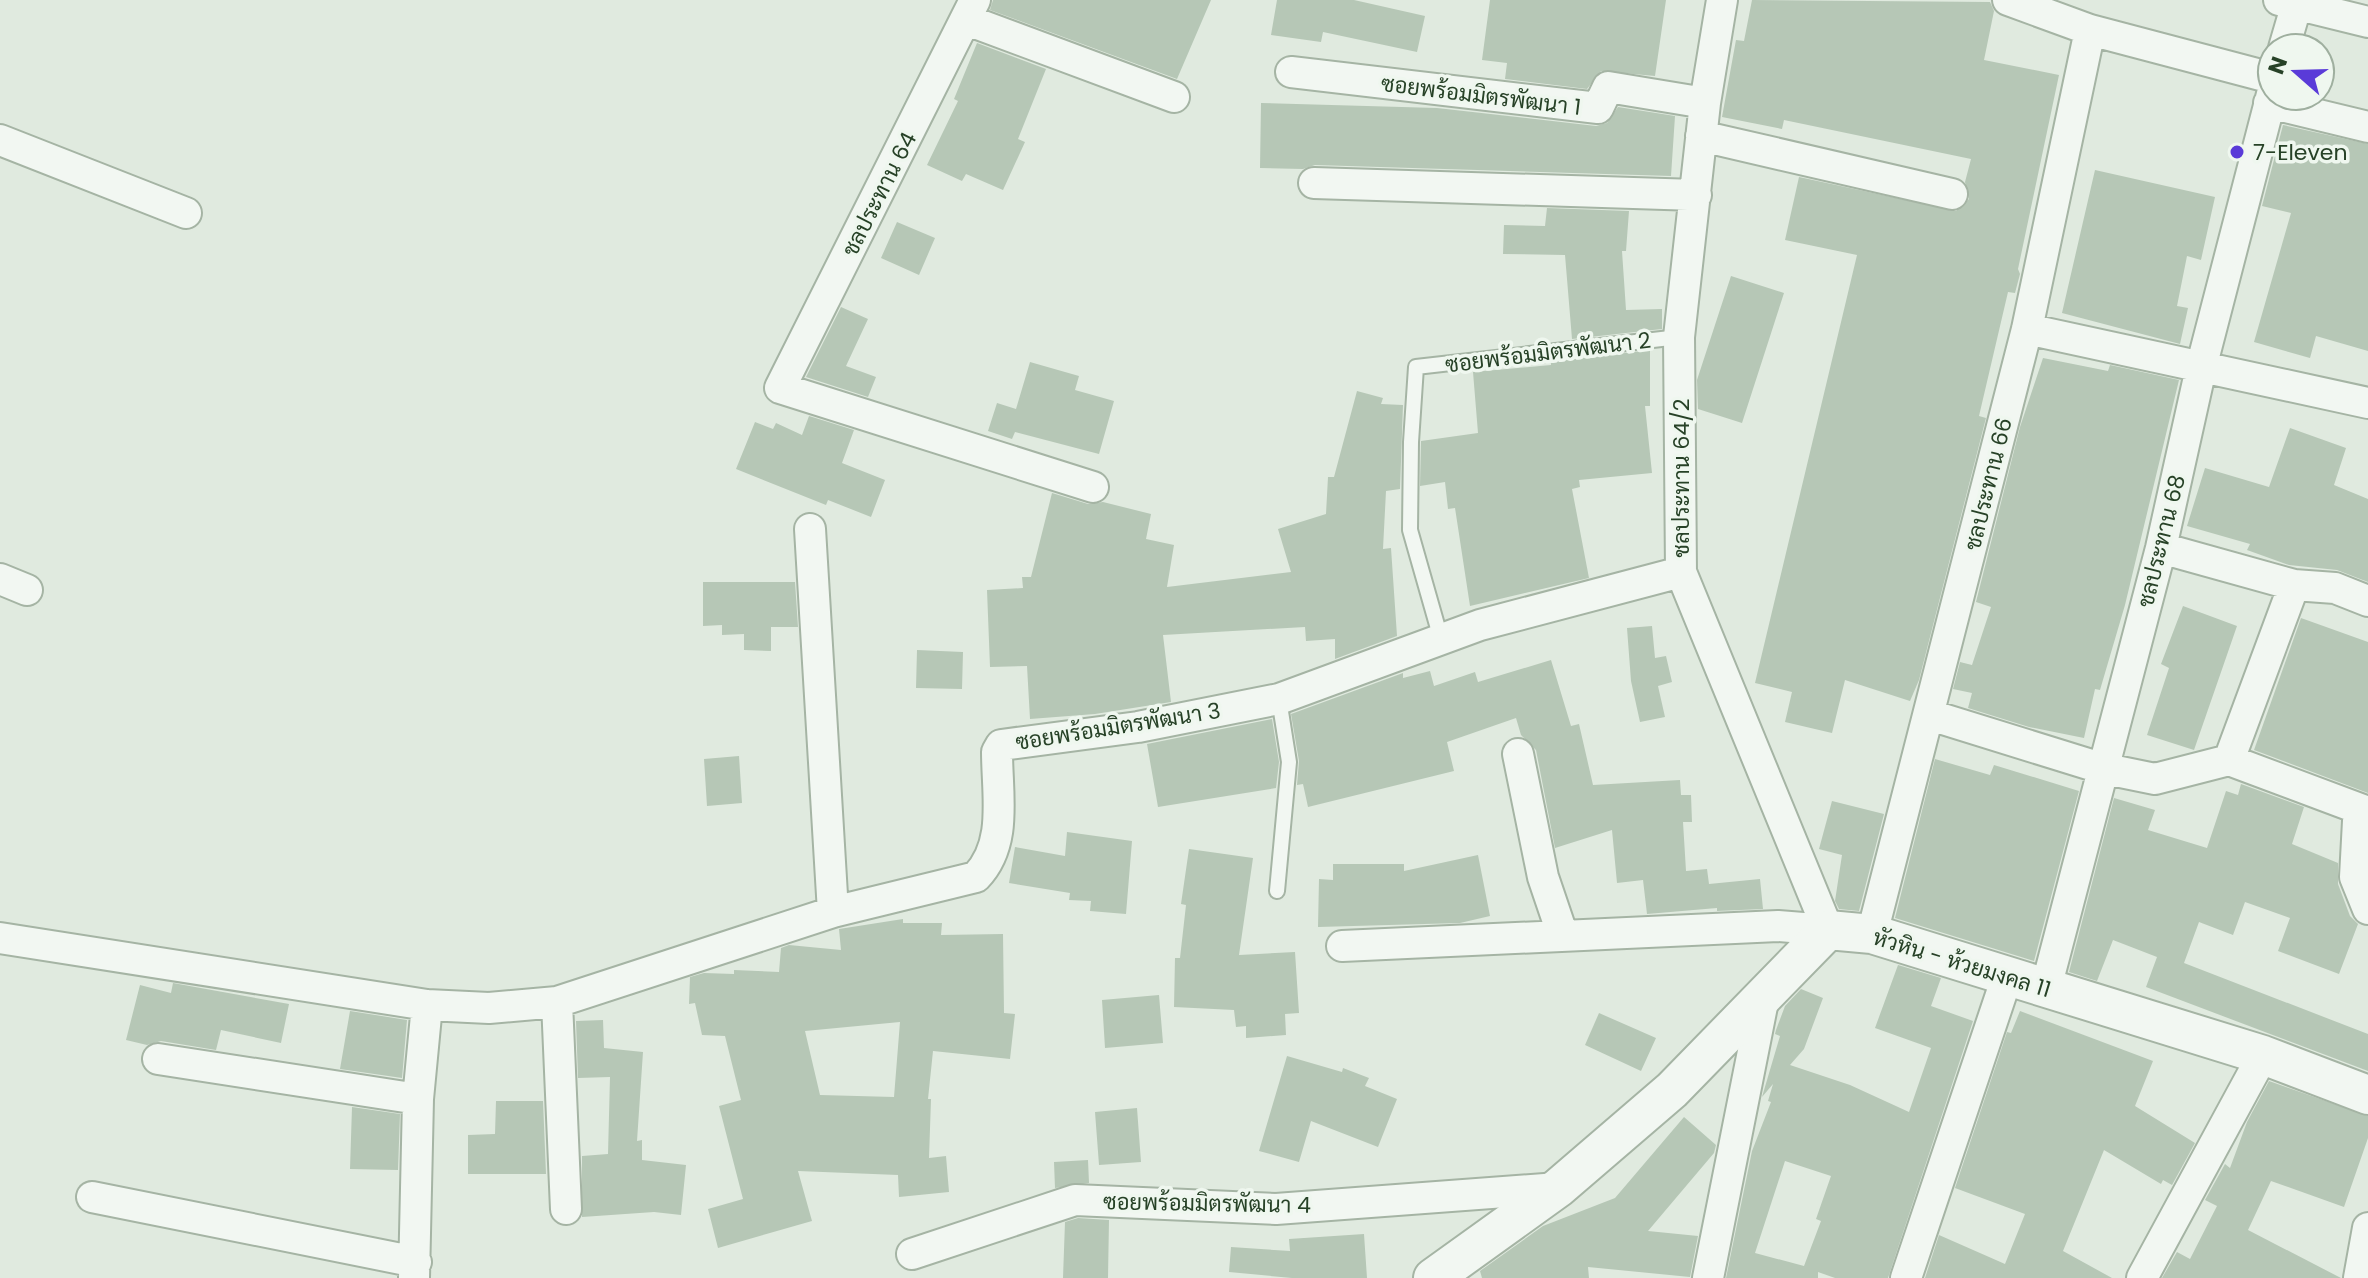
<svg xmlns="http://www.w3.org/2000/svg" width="2368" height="1278" font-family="Poppins,Sarabun,sans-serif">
<rect width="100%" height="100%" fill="#e0eadf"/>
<!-- building -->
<path fill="#b6c7b6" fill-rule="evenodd" d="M993 0H1211L1177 79 990 10Z
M1277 0H1354L1425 16 1417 52 1323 32 1321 42 1271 35Z
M1490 0H1666L1655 76 1601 71 1587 89 1505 79 1507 63 1482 60Z
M1752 0 1990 2 1994 11 1984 60 2059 75 2018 269 2020 274 2015 293 2008 292 1979 416 1986 418 1919 680 1910 701 1845 680 1832 733 1785 722 1792 692 1755 683 1857 255 1785 240 1799 177 1956 211 1969 199 1965 182 1971 159 1784 120 1782 129 1722 117 1736 40 1744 41Z
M977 43 1046 69 1018 139 1025 142 1003 190 966 174 962 181 927 165 958 101 954 99Z
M1261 103 1437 108 1596 126 1607 123 1618 107 1675 116 1671 176 1315 165 1303 169 1260 168Z
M2283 125 2368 144V351L2316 336 2310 358 2254 342 2291 213 2262 206Z
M2095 170 2215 197 2201 260 2187 256 2177 306 2188 308 2180 344 2062 313Z
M1547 208 1629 211 1626 251H1622L1626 310 1662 309V329L1572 339 1565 255 1503 254 1504 225 1545 226Z
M897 222 935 238 919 275 881 258Z
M1731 276 1784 293 1742 423 1698 409 1697 380Z
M841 307 868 319 846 366 876 377 868 397 806 377Z
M1650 350V406H1645L1652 473 1579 480 1580 487 1572 489 1589 578 1470 606 1455 508 1448 509 1445 482 1420 486 1421 441 1478 433 1473 372 1551 365V362Z
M2043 358 2108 371 2110 365 2179 380 2125 605 2100 690 2095 689 2084 738 2029 727 1968 708 1972 693 1953 689 1960 662 1972 665 1991 607 1976 602 2020 427Z
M1030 362 1079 376 1075 390 1114 401 1099 454 1015 432 1012 439 988 431 997 403 1016 409Z
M1357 391 1383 398 1381 404 1403 405 1400 489 1386 491 1383 549 1391 548 1397 636 1335 659V639L1306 641 1305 627 1163 635 1171 702 1095 714 1030 719 1027 666 990 667 987 590 1023 588 1022 577H1031L1052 493 1088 504 1103 502 1151 514 1146 539 1174 545 1167 587 1291 572 1278 529 1326 514 1328 477H1334Z
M809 416 854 430 842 463 885 480 871 517 828 500 826 505 736 469 755 422 773 429 776 423 802 435Z
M2290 428 2346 448 2334 485 2368 499V582L2337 570 2289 565 2247 550 2250 544 2187 526 2205 468 2269 487Z
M703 582H795L798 627H771V651L744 650V634L722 635V625L703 626Z
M2183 606 2237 626 2194 750 2147 735 2169 668 2161 664Z
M2301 618 2368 642V793L2254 750Z
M1652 626 1655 658 1666 656 1672 682 1658 686 1665 717 1640 722 1631 681 1627 628Z
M917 650 963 652 962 689 916 688Z
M1551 660 1571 726 1579 724 1593 785 1680 780 1681 795H1691L1692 822H1683L1686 871 1707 869 1709 884 1760 879 1763 909 1717 911V908L1647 914 1643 880 1617 883 1612 830 1555 848 1536 750 1521 735 1516 718 1447 742 1454 771 1308 807 1303 784 1297 785 1299 761 1291 714 1403 673V678L1430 671 1434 686 1475 672 1478 682Z
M1272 719 1279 762 1276 788 1158 807 1147 744Z
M739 756 742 803 707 806 704 759Z
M1935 759 1990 775 1994 765 2079 791 2034 961 1895 918Z
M2241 784 2304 807 2292 844 2338 863V884L2350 916 2358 924 2339 974 2278 951 2290 918 2245 902 2233 935 2199 922 2184 963 2368 1034V1071L2146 987 2157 957 2113 940 2097 981 2069 972 2114 798 2155 810 2148 830 2207 848 2226 791 2238 795Z
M1832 801 1884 814 1859 911 1839 909 1835 901 1842 855 1819 849Z
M1067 832 1132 841 1126 914 1090 911 1091 901 1069 900 1070 893 1009 883 1015 847 1065 856Z
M1189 849 1253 858 1239 955 1295 952 1299 1013 1285 1014 1286 1035 1246 1038V1026L1236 1027 1234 1010 1174 1007 1175 958H1180L1186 905 1181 904Z
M1478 855 1490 916 1460 923 1318 927 1319 879 1333 880V864H1404V871Z
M903 919V923H942L941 935 1003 934 1004 1013 1015 1014 1010 1059 933 1051 928 1099H931L929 1158 946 1156 949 1192 899 1197 898 1175 798 1171 812 1221 718 1248 708 1209 743 1199 719 1106 741 1100 725 1036 702 1035 695 1003 689 1004 690 977 704 973 734 974V970L779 972 781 948 789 945 841 950 839 929ZM900 1022 894 1097 820 1095 805 1031Z
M1898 965 1941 978 1931 1006 1973 1021 1888 1278H1835L1818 1272V1278H1726L1752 1151 1771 1102 1768 1101 1773 1084 1762 1097 1780 1036 1775 1034 1776 1030 1785 1006 1801 989 1823 998 1804 1049 1790 1065 1850 1085 1909 1112 1931 1048 1875 1028ZM1785 1161 1831 1176 1816 1219 1821 1221 1804 1266 1755 1253Z
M173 983 289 1004 281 1043 221 1030 216 1050 161 1041 147 1045 126 1040 140 985 171 993Z
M1159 995 1163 1043 1105 1048 1102 1000Z
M350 1011 407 1020 402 1078 340 1069Z
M2020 1011 2153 1061 2135 1106 2195 1143 2172 1185 2163 1180 2161 1184 2104 1150 2063 1251 2112 1278H1925L1939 1235 2005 1264 2025 1214 1955 1188 2007 1032 2011 1033Z
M1599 1013 1656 1038 1641 1071 1585 1045Z
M603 1020 604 1048 643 1052 637 1141 642 1140V1160L686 1165 681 1215 654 1212 582 1217V1156L608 1154 610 1077 578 1078 576 1021Z
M1287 1056 1342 1072 1343 1068 1369 1078 1365 1086 1397 1099 1378 1147 1311 1121 1299 1162 1259 1151Z
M2269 1081 2368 1116V1138L2344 1207 2271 1181 2248 1230 2341 1278H2162L2177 1252 2190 1259 2217 1206 2205 1200 2225 1164 2230 1168 2247 1122Z
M496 1101H543L546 1174H468V1135L495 1134Z
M352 1107 400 1114 398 1170 350 1169Z
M1137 1108 1141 1162 1099 1165 1095 1112Z
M1684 1117 1716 1145 1714 1153 1648 1231 1698 1236 1690 1277 1588 1267 1589 1278H1482L1480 1271 1543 1226 1615 1198Z
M1088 1160 1089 1183 1055 1188 1054 1162Z
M1078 1218 1109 1220 1108 1278H1063L1065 1222Z
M1364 1234 1367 1278H1292L1229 1272 1231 1247 1290 1251 1289 1239Z"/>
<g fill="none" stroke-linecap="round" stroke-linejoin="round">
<!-- service casing -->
<g stroke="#a5b4a4" stroke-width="18">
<path id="service" d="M1441 639 1410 530 1411 442 1416 367 1679 337
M1277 891 1289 762 1279 699"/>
</g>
<!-- minor casing -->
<g stroke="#a5b4a4" stroke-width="34">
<path id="minor" d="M975 0 780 388 1093 487
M2008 0 2090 30 2272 78
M2279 0 2368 22
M967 20 1174 97
M2284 48 2298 0
M1291 72 1598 108 1608 87 1705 103
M2269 103 2368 127
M1701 136 1952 194
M0 140 186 213
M1314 183 1696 195
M2027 329 2368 403
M810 529 833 912
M2161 548 2294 585 2335 588 2368 601
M0 579 27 590
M1930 715 2101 768 2155 779 2229 760 2294 585
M1518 754 1543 877 1563 936
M2229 760 2368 812 2358 821 2355 877 2368 909
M1872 934 2027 329 2090 30
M0 938 427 1005 489 1008 557 1002 833 912 976 877C1008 844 997 795 997 752L1001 745 1138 727 1279 699 1480 625 1681 572
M1342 946 1778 926 1828 930 1681 572 1679 337 1705 103 1722 0
M2046 988 2161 548 2201 368 2272 94
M557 1002 566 1209
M158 1059 418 1099
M92 1197 416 1262
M912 1254 1075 1200 1276 1209 1558 1188
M414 1278 418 1099 427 1005
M1708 1278 1765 991
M1906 1278 2007 977
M2142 1278 2263 1055
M2359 1278 2368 1228"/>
</g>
<!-- tertiary casing -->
<g stroke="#a5b4a4" stroke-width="42">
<path id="tertiary" d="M1433 1278 1558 1188 1672 1090 1828 930 1872 934 2263 1055 2368 1095"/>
</g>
<!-- service -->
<use href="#service" stroke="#f2f7f2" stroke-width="14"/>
<!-- minor -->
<use href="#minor" stroke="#f2f7f2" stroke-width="30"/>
<!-- tertiary -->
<use href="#tertiary" stroke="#f2f7f2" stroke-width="38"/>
</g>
<!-- markers -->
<circle fill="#5a3bd8" stroke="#eff7ef" stroke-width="3" cx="2237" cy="152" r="8"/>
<g text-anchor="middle" stroke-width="7" stroke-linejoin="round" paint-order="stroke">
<!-- street labels -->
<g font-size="22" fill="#274227" stroke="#eff7ef">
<text transform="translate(1481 95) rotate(7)" y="8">ซอยพร้อมมิตรพัฒนา 1</text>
<text transform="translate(879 194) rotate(-63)" y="8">ชลประทาน 64</text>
<text transform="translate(1548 352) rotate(-7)" y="8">ซอยพร้อมมิตรพัฒนา 2</text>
<text transform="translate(1681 478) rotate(-90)" y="8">ชลประทาน 64/2</text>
<text transform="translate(1988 484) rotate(-76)" y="8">ชลประทาน 66</text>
<text transform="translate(2161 541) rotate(-76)" y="8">ชลประทาน 68</text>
<text transform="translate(1118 726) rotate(-9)" y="8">ซอยพร้อมมิตรพัฒนา 3</text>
<text transform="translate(1962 963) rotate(17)" y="8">หัวหิน - ห้วยมงคล 11</text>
<text transform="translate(1207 1203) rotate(1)" y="8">ซอยพร้อมมิตรพัฒนา 4</text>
</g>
<!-- poi labels -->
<g font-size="22" fill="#274227" stroke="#eff7ef" text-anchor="start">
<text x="2253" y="160">7-Eleven</text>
</g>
</g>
<!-- north arrow -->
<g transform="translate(2296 72) rotate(290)"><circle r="38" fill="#eff7ef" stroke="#9faf9f" stroke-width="2"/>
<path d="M0-6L14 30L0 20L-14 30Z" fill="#5a3bd8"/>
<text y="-12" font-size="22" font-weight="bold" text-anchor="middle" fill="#274227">N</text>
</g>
</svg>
